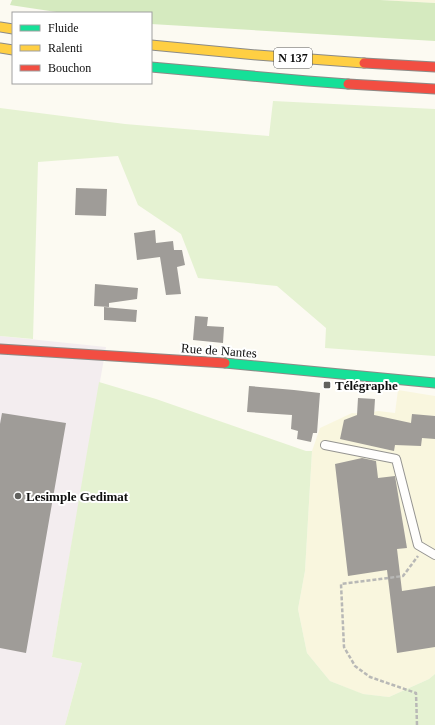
<svg xmlns="http://www.w3.org/2000/svg" width="435" height="725" font-family="Georgia,serif">
<rect width="100%" height="100%" fill="#fcfaf2"/>
<!-- industrial -->
<path fill="#f3edef" d="M0 336 106 347 52 657 82 663 65 725H0Z"/>
<!-- farmland -->
<path fill="#f9f6de" d="M380 0H435V3Z
M398 390 435 396V674L429 679 389 697 362 694 330 681 307 653 298 609 305 571 312 451 320 428 352 413 364 414 378 411 395 413Z"/>
<!-- green -->
<path fill="#e5f2d2" d="M273 101 435 109V356L325 348 326 328 277 286 198 278 181 234 138 205 118 156 38 162 33 339 0 336V108L125 124 269 136Z
M99 382 156 399 306 451H312L305 571 298 609 307 653 330 681 363 694 389 697 429 679 435 674V725H65L82 663 52 657Z"/>
<!-- forest -->
<path fill="#d5eabf" d="M12 0H380L435 3V41L151 24V13H63L10 5Z"/>
<!-- building -->
<path fill="#9f9c98" d="M76 188 107 189 106 216 75 215Z
M155 230 156 243 173 241 174 250H182L185 265 177 267 181 294 166 295 160 257 137 260 134 233Z
M95 284 138 288 137 299 109 303V307L94 306Z
M104 307 137 310 136 322 104 320Z
M195 316 208 317 207 326 224 327 223 343 193 340Z
M249 386 294 390 320 393 317 433H313L311 442 297 439 298 431 291 429 292 415 247 412Z
M358 398 375 399 374 415 411 423 412 414 435 416V439L422 438 421 446 395 445 394 451 340 439 344 420 357 415Z
M2 413 66 423 26 653 0 648V424Z
M362 458 376 461 378 478 395 476 407 548 397 549 402 591 435 586V647L397 653 387 570 348 576 335 464Z"/>
<g fill="none" stroke-linecap="round" stroke-linejoin="round">
<!-- lane casing -->
<g stroke="#959491" stroke-width="10">
<path id="lane" d="M325 445 396 459 418 545 435 555"/>
</g>
<!-- fast casing -->
<g stroke="#8c8b87" stroke-width="11">
<path id="fast" d="M151 67 308 81 348 84
M225 363 435 383"/>
</g>
<!-- slow casing -->
<g stroke="#8c8b87" stroke-width="11">
<path id="slow" d="M0 27 13 29
M151 45 257 55 364 63
M0 48 13 50"/>
</g>
<!-- jam casing -->
<g stroke="#8c8b87" stroke-width="11">
<path id="jam" d="M364 63 435 67
M348 84 435 89
M0 349 225 363"/>
</g>
<!-- path -->
<path stroke="#b8b8b6" stroke-width="2.5" stroke-dasharray="4 2" stroke-linecap="butt" d="M417 725 416 693 370 677 355 666 344 647 341 584 403 576 418 556"/>
<!-- lane -->
<use href="#lane" stroke="#fffefd" stroke-width="8"/>
<!-- fast -->
<use href="#fast" stroke="#16e098" stroke-width="9"/>
<!-- slow -->
<use href="#slow" stroke="#ffcf43" stroke-width="9"/>
<!-- jam -->
<use href="#jam" stroke="#f24e42" stroke-width="9"/>
</g>
<!-- markers -->
<g fill="#61615e" stroke="#fff" stroke-width="1.5">
<rect x="323" y="381" width="8" height="8" rx="2"/>
<circle cx="18" cy="496" r="4"/>
</g>
<g text-anchor="middle" stroke-width="4" stroke-linejoin="round" paint-order="stroke">
<!-- shield labels -->
<rect fill="#fff" stroke="#565656" stroke-width="1" x="274" y="48" width="38" height="20" rx="3"/>
<g font-size="12" font-weight="bold" fill="#0e0e0e">
<text x="293" y="62">N 137</text>
</g>
<!-- street labels -->
<g font-size="13" fill="#0e0e0e" stroke="#fff">
<text transform="translate(219 350) rotate(4)" y="5">Rue de Nantes</text>
</g>
<!-- poi labels -->
<g font-size="13" font-weight="bold" fill="#0e0e0e" stroke="#fff" text-anchor="start">
<text x="335" y="390">Télégraphe</text>
<text x="26" y="501">Lesimple Gedimat</text>
</g>
</g>
<!-- legend -->
<rect x="12" y="12" width="140" height="72" fill="#ffffff" stroke="#9f9f9f"/>
<rect x="20" y="25" width="20" height="6" fill="#16e098" stroke="#9f9f9f"/>
<text x="48" y="32" font-size="12" fill="#0e0e0e">Fluide</text>
<rect x="20" y="45" width="20" height="6" fill="#ffcf43" stroke="#9f9f9f"/>
<text x="48" y="52" font-size="12" fill="#0e0e0e">Ralenti</text>
<rect x="20" y="65" width="20" height="6" fill="#f24e42" stroke="#9f9f9f"/>
<text x="48" y="72" font-size="12" fill="#0e0e0e">Bouchon</text>
</svg>
